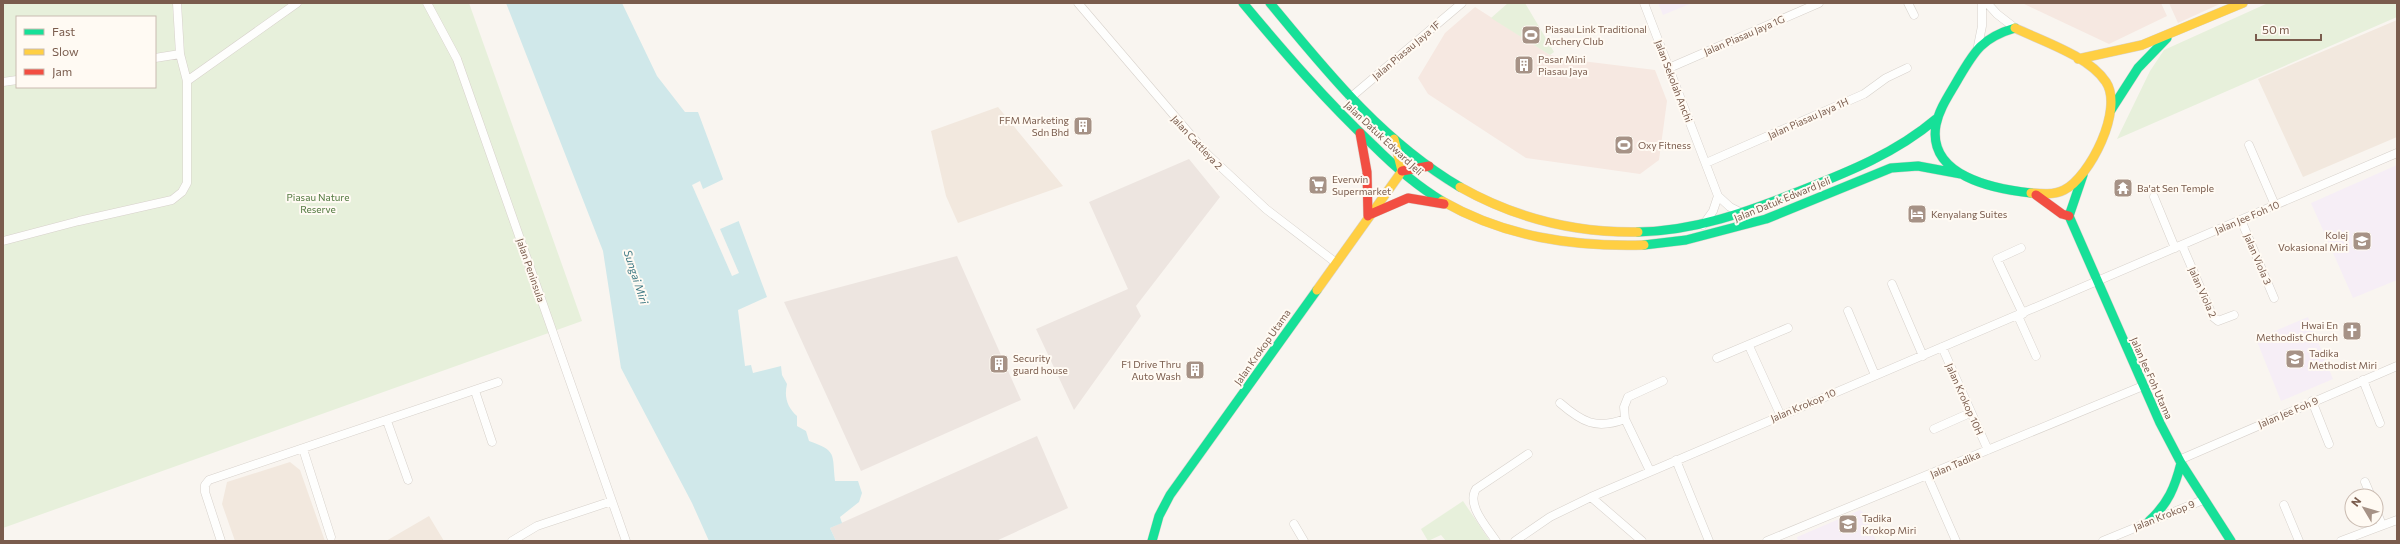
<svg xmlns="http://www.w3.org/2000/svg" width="2400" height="544" font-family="Commissioner,sans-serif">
<rect width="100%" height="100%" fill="#f9f5f0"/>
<!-- residential -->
<path fill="#f2e8de" d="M2397 20V137L2303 177 2258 79Z
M998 107 1063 186 958 223 946 196 931 131Z
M290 462 300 470 325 541H235L222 504 227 482Z
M429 516 444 541H386Z"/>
<!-- commercial -->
<path fill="#f6e8e1" d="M2022 3H2161L2167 16 2109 44Z
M2169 3H2222L2178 23Z
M1475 7 1550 55 1582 61 1655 70 1667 101 1659 160 1640 174 1526 158 1428 94 1418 78 1445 33Z"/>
<!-- industrial -->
<path fill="#ede5e0" d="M1189 159 1220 197 1136 306 1141 316 1074 410 1036 329 1128 289 1089 202Z
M957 256 1021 400 861 471 784 302Z
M1037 436 1068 508 996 541H836L830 528Z"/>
<!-- education -->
<path fill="#f6eef6" d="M1658 3H1692L1663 15Z
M2397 165V280L2353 298 2311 203Z
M2308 317 2333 379 2281 401 2256 339Z
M1860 510 1863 512 1876 541H1798L1797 537Z"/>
<!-- green -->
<path fill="#e7f0db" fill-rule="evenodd" d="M3 3H469L582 321 3 528ZM17 17H155V87H17Z
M1508 3H1525L1554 52 1550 55 1491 18Z
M2268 3H2397V17L2117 139 2150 71 2164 50Z
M1463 501 1490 541H1446L1441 535 1428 541 1421 529Z"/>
<!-- water -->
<path fill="#d0e8ea" d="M506 3H622L657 76 685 112H698L767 297 738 310 745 366 751 365 753 373 781 366 782 375 787 384C784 397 787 407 797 416V426L806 431 809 441C837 451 832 453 835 481H858L862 493 859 502 840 517 842 523 830 528 836 541H709L692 503 621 368 603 251Z"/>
<!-- pier -->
<path fill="#f9f5f0" d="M726 178 741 220 720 229 739 273 732 276 692 185 700 181 703 189Z"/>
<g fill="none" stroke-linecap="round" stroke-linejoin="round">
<!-- street casing -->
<g stroke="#d7d1cb" stroke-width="9">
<path id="street" d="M427 3 457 59 626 541
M1078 3 1207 154 1266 209 1335 262
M1644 3 1718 196 1713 211 1703 225
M1908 3 1914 15
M1987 3 1997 14 2015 28
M1978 46 1982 26V3
M155 58 180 54
M1669 68 1819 3
M187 81 297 3
M3 82 17 80
M1350 98 1462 3
M2249 145 2275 205
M1706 163 1864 94 1886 78 1907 68
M1718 196 1730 207 1742 213
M2154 197 2175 248
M2241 220 2274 298
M3 241 79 221 172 200 182 192 187 183V81L180 54 177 3
M2182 245 2213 317 2218 321 2234 315
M2021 248 1997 259 2023 314
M1892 284 1923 356
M1848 311 1875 375
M2018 316 2036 356
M1749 346 1780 414
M1942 347 1988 450
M1717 358 1788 328
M2363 380 2380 423
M475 391 492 442
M2312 401 2329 444
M1560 403C1582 422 1596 430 1625 419L1650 471
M1625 419 1624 407 1628 397 1663 381
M387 421 408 480
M1934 429 1970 413
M303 449 331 537
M1676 460 1709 541
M2179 460 2397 366
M1927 475 1956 541
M2365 482 2371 496
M1591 497 1642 541
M2284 505 2299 541
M2376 510 2382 525
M1294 524 1304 541
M221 541 205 492V485L209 480 498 382
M512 541 537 526 612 501
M1496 541C1487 527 1466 505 1476 489L1528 454
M1515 541 1550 517 1591 497 2397 153
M1767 541 2143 386
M2103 541 2203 500
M2341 541 2397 520"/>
</g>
<!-- fast casing -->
<g stroke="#d9d2cb" stroke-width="10">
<path id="fast" d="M1243 3C1284 52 1326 101 1373 145 1394 166 1417 186 1442 201
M1270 3C1327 72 1382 141 1460 187
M2015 28C1981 38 1974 52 1957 81 1949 95 1939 109 1936 125 1927 176 1994 189 2031 193
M2111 110 2138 68 2167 38
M2069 216 2160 423 2181 463 2231 541
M2069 216 2083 175
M1638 232C1695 231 1747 212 1800 191 1848 172 1896 153 1936 119
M1644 245 1686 240 1766 219 1891 168 1918 166 1961 174
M2149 521C2168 504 2175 487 2181 463
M1152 541 1159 516 1170 495 1317 290"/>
</g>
<!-- slow casing -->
<g stroke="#d9d2cb" stroke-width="10">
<path id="slow" d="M2015 28C2042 41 2089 56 2106 82 2124 109 2090 177 2064 190 2054 195 2042 194 2031 193
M2078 59 2142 45 2243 3
M1394 139 1402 171
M1460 187C1515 218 1575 233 1638 232
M1442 201C1505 237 1573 247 1644 245
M1317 290 1402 171"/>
</g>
<!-- jam casing -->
<g stroke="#d9d2cb" stroke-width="10">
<path id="jam" d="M1360 133 1367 172 1368 216
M1402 171 1429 166
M2036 195 2062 214 2069 216
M1371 214 1408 198 1444 204"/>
</g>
<!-- street -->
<use href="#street" stroke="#fefefd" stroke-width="8"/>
<!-- fast -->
<use href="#fast" stroke="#16e098" stroke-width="9"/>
<!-- slow -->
<use href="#slow" stroke="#ffcf43" stroke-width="9"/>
<!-- jam -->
<use href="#jam" stroke="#f24e42" stroke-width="9"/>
</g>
<!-- icons -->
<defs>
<g id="stadium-square" transform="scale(1)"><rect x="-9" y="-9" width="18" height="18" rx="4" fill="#a69286" stroke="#fffaf3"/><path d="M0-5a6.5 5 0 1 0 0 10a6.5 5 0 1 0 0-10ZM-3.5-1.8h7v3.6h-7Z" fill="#fff"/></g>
<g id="building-square" transform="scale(1)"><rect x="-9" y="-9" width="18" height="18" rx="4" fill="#a69286" stroke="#fffaf3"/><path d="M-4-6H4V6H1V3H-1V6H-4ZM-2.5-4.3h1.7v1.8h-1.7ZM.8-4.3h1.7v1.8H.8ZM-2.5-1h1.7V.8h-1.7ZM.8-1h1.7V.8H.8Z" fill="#fff"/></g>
<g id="supermarket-square" transform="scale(1)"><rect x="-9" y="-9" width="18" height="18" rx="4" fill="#a69286" stroke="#fffaf3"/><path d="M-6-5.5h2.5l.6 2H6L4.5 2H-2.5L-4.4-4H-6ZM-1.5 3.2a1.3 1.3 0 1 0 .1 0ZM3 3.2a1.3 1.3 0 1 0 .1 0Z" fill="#fff"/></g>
<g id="temple-square" transform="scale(1)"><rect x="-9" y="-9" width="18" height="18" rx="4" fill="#a69286" stroke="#fffaf3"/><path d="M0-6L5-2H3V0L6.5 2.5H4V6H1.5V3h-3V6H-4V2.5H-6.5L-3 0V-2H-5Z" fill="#fff"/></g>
<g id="hotel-square" transform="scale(1)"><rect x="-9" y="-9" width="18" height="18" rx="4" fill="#a69286" stroke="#fffaf3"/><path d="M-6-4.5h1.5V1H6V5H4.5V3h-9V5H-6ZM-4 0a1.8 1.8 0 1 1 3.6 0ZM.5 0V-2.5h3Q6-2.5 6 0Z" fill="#fff"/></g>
<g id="school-square" transform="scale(1)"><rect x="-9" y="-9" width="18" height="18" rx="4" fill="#a69286" stroke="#fffaf3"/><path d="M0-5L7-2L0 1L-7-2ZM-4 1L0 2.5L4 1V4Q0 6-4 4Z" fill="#fff"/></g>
<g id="church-square" transform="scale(1)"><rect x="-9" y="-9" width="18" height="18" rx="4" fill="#a69286" stroke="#fffaf3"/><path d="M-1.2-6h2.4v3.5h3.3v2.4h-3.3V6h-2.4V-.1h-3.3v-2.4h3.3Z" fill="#fff"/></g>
</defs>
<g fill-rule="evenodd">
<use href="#stadium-square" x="1531" y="35"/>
<use href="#building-square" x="1524" y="65"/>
<use href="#building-square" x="1083" y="126"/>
<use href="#stadium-square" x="1624" y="145"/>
<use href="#supermarket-square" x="1318" y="185"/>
<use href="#temple-square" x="2123" y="188"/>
<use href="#hotel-square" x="1917" y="214"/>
<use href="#school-square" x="2362" y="241"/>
<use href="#church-square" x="2352" y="331"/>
<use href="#school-square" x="2295" y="359"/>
<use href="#building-square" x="999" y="364"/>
<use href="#building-square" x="1195" y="370"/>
<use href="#school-square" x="1848" y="524"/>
</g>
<g text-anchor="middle" stroke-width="4" stroke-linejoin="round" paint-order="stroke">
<!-- poi labels -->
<g font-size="10" fill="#7a5c4d" stroke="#fffaf3" text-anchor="start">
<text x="1545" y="33">Piasau Link Traditional<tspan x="1545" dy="12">Archery Club</tspan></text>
<text x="1538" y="63">Pasar Mini<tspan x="1538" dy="12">Piasau Jaya</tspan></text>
<text x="1069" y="124" text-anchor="end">FFM Marketing<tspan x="1069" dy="12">Sdn Bhd</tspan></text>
<text x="1638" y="149">Oxy Fitness</text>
<text x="1332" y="183">Everwin<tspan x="1332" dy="12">Supermarket</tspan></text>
<text x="2137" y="192">Ba'at Sen Temple</text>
<text x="1931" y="218">Kenyalang Suites</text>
<text x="2348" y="239" text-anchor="end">Kolej<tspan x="2348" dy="12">Vokasional Miri</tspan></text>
<text x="2338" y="329" text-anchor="end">Hwai En<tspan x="2338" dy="12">Methodist Church</tspan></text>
<text x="2309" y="357">Tadika<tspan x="2309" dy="12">Methodist Miri</tspan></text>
<text x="1013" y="362">Security<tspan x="1013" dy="12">guard house</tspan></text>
<text x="1181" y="368" text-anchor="end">F1 Drive Thru<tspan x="1181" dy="12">Auto Wash</tspan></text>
<text x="1862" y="522">Tadika<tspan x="1862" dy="12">Krokop Miri</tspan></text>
</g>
<!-- street labels -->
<g font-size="10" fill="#7a5c4d" stroke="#fffaf3">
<text transform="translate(1744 35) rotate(-23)" y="4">Jalan Piasau Jaya 1G</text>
<text transform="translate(1406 50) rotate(-40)" y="4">Jalan Piasau Jaya 1F</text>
<text transform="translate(1674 81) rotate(69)" y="4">Jalan Sekolah Anchi</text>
<text transform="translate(1808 118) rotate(-24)" y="4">Jalan Piasau Jaya 1H</text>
<text transform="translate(1384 138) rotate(43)" y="4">Jalan Datuk Edward Jeli</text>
<text transform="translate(1197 142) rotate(47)" y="4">Jalan Cattleya 2</text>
<text transform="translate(1782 199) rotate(-22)" y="4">Jalan Datuk Edward Jeli</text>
<text transform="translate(2247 217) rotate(-23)" y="4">Jalan Jee Foh 10</text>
<text transform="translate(2258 259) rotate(67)" y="4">Jalan Viola 3</text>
<text transform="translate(531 270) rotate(71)" y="4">Jalan Peninsula</text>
<text transform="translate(2203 292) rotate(66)" y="4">Jalan Viola 2</text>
<text transform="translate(1262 347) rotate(-55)" y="4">Jalan Krokop Utama</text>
<text transform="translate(2152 378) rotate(66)" y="4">Jalan Jee Foh Utama</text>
<text transform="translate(1965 399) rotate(66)" y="4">Jalan Krokop 10H</text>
<text transform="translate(1803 405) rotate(-23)" y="4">Jalan Krokop 10</text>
<text transform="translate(2288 412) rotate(-23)" y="4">Jalan Jee Foh 9</text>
<text transform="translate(1955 464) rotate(-23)" y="4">Jalan Tadika</text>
<text transform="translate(2164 515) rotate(-22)" y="4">Jalan Krokop 9</text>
</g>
<!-- park labels -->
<g font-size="10" fill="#537a41" stroke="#fffaf3">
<text x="318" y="201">Piasau Nature<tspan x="318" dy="12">Reserve</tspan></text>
</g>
<!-- water labels -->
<g font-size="11" font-style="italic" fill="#437c86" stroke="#fffaf3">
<text transform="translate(636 277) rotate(72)" y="4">Sungai Miri</text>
</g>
</g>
<!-- border -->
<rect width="2400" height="544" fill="none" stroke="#7a5c4d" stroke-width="8"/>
<!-- legend -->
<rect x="16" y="16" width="140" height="72" fill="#fffaf3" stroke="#cabbb1"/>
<rect x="24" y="29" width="20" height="6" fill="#16e098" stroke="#cabbb1"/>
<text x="52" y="36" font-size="12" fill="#7a5c4d">Fast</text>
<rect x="24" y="49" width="20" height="6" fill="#ffcf43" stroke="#cabbb1"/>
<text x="52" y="56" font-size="12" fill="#7a5c4d">Slow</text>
<rect x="24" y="69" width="20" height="6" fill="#f24e42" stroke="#cabbb1"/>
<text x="52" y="76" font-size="12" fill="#7a5c4d">Jam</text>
<!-- north arrow -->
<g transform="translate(2364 508) rotate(308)"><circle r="19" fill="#fffaf3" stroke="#cabbb1"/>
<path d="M0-3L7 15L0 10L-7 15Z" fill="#a69286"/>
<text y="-6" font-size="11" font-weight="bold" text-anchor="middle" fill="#7a5c4d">N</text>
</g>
<!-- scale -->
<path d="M2256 34v6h65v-6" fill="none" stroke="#7a5c4d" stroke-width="2"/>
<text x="2262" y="34" font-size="12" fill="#7a5c4d" stroke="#fffaf3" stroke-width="3" paint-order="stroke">50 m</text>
</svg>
